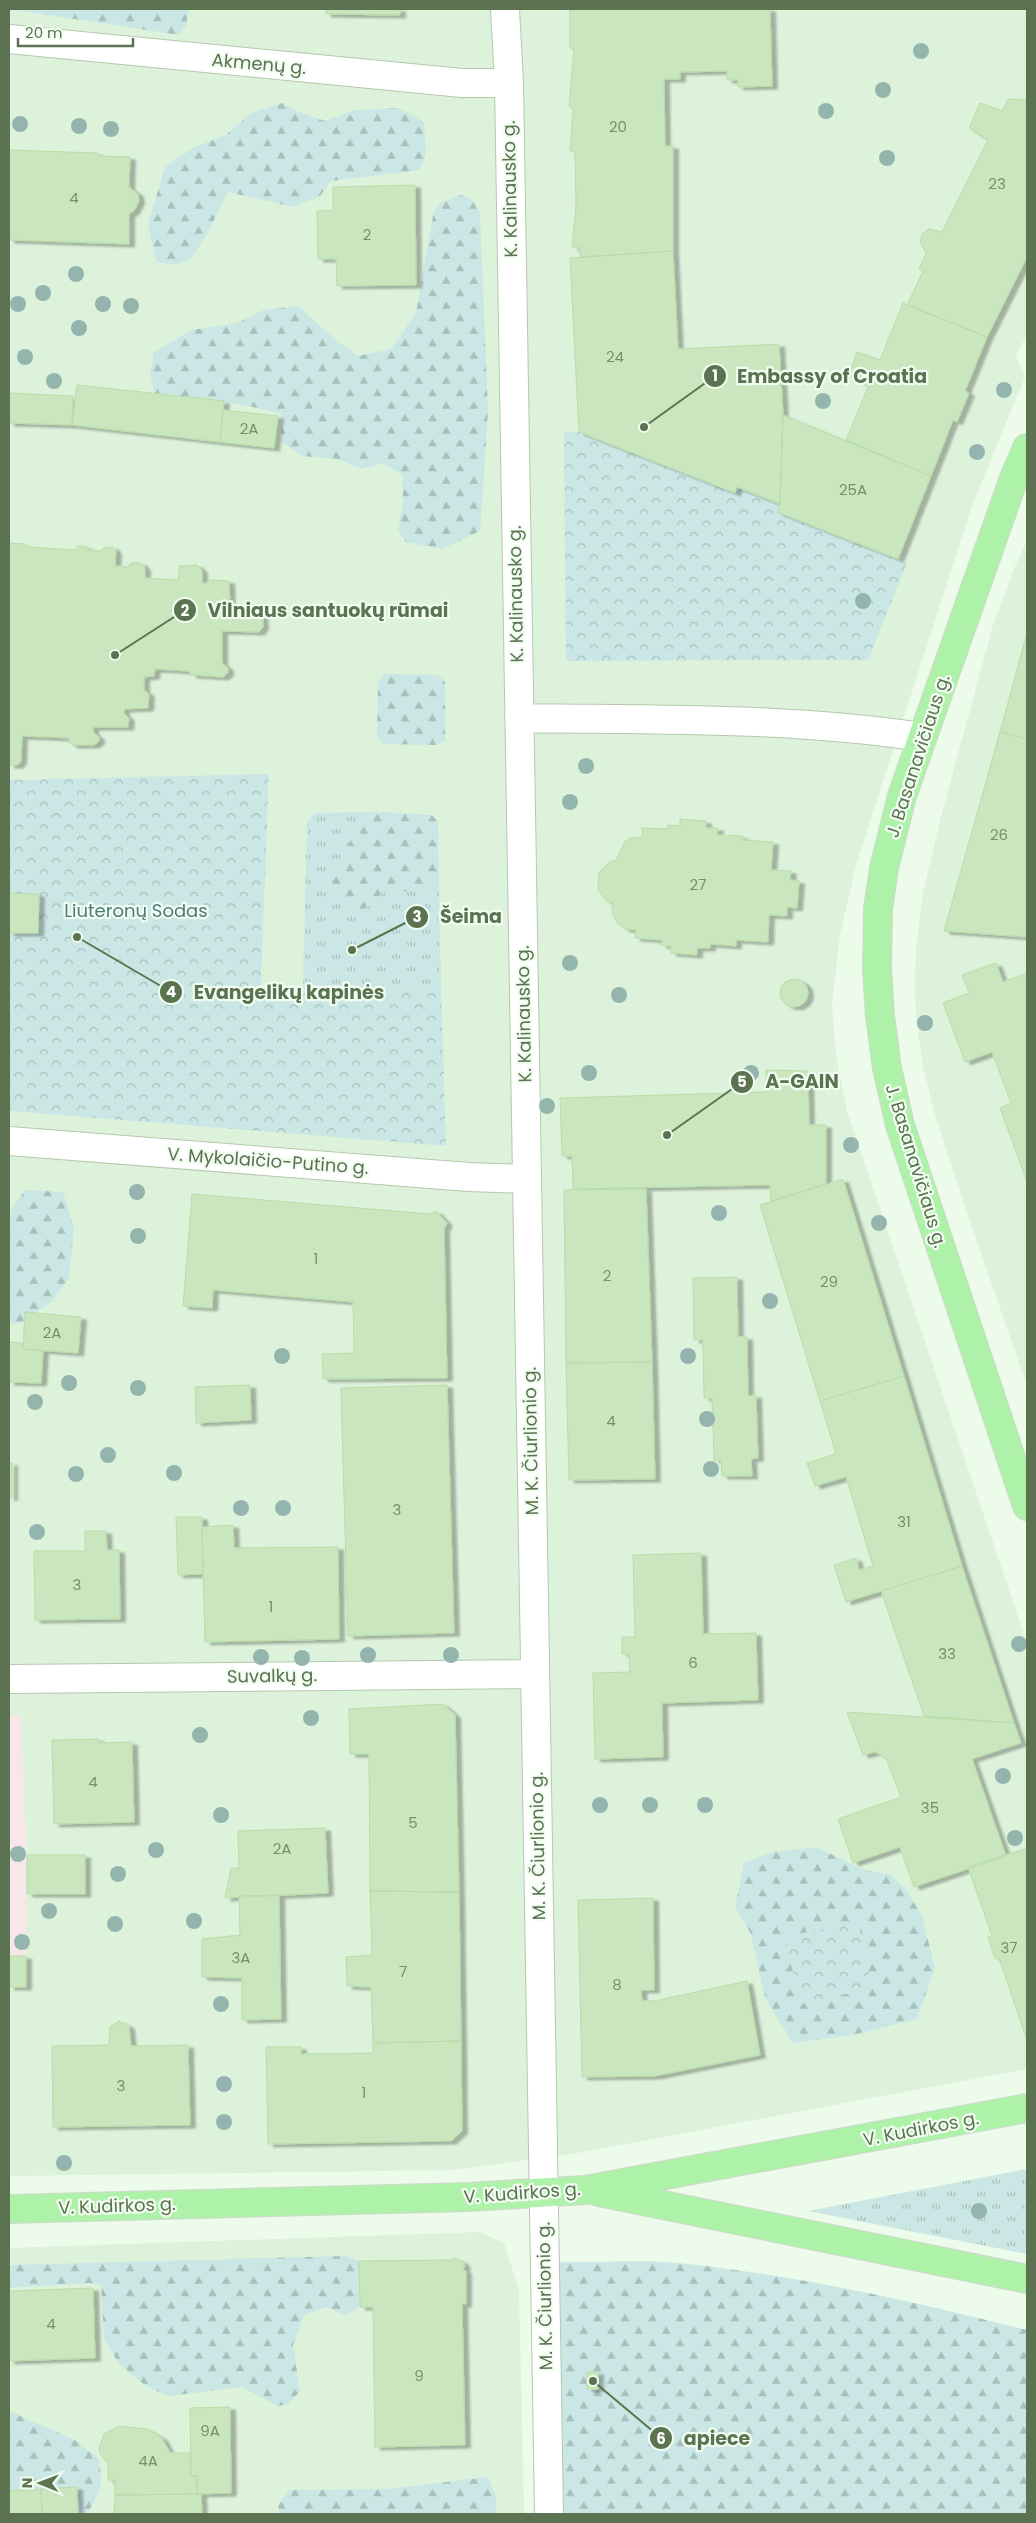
<svg xmlns="http://www.w3.org/2000/svg" width="1036" height="2523" font-family="Poppins,sans-serif">
<defs>
<pattern id="grass-tufts" width="24" height="20" patternUnits="userSpaceOnUse" patternTransform="scale(1.25)"><rect width="24" height="20" fill="#cae7e5"/><path d="M3 7l-1-3M5 7V3M7 7l1-3M15 17l-1-3M17 17v-4M19 17l1-3" fill="none" stroke="#a7c0bc"/></pattern>
<pattern id="forest-firs" width="22" height="20" patternUnits="userSpaceOnUse" patternTransform="scale(1.25)"><rect width="22" height="20" fill="#cae7e5"/><path d="M5 1l3.5 6h-7zM16 11l3.5 6h-7z" fill="#a7c0bc"/></pattern>
<pattern id="park-crowns" width="20" height="18" patternUnits="userSpaceOnUse" patternTransform="scale(1.25)"><rect width="20" height="18" fill="#cae7e5"/><path d="M2 6a3 3 0 1 1 6 0M12 15a3 3 0 1 1 6 0" fill="none" stroke="#a7c0bc"/></pattern>
<filter id="shadow"><feDropShadow dx="5.5" dy="3" stdDeviation="1" flood-color="#0004"/></filter>
</defs>
<rect width="100%" height="100%" fill="#ecfbea"/>
<!-- residential -->
<path fill="#ddf2da" d="M9 9H1027V334L1016 357 1025 377 972 506 856 865 840 935 832 1003 836 1057 847 1111 1027 1643V2069L572 2154 453 2170 9 2176V1111L445 1145 261 988 269 775 9 780Z
M1027 541V1386L965 1207 935 1115 923 1066 916 1019 915 984 916 949 923 893 941 817 993 625 1016 564Z
M480 2232 504 2243 519 2290 524 2514H9V2248Z"/>
<!-- education -->
<path fill="#f7e7e8" d="M9 1715H21L27 1856 26 1956H9Z"/>
<!-- grass -->
<path fill="url(#grass-tufts)" d="M381 812 370 816 373 905 381 893 425 890 439 885 441 986 303 987 307 822 315 813Z
M1027 2169V2254L808 2211Z"/>
<!-- forest -->
<path fill="url(#forest-firs)" d="M9 9H189L186 25 179 35Z
M282 103 299 112 325 121 354 110 399 108 424 122 426 155 420 170 331 181 320 196 293 207 228 192C220 207 200 254 186 261 175 266 167 264 156 262L148 224 165 167 193 148 226 135 251 113Z
M461 195 472 200 480 214 488 411 480 531 442 549 406 542 398 531 403 502 402 475 382 463 361 469 338 459 302 456 282 442 281 413 224 401 154 393 150 374 154 352 192 330 237 323 264 310 298 306 336 340 358 356 391 349 416 313 434 210 440 203Z
M384 674 438 675 445 682V741L436 745 383 744 377 738 378 683Z
M381 812 432 815 438 822 439 885 425 890 381 893 373 905 349 913 340 904 332 886C341 859 352 823 381 812Z
M25 1190 63 1192 74 1228 69 1278 52 1301 36 1313 25 1312 24 1322 12 1324 9 1317V1213Z
M817 1847 861 1869 891 1875 907 1891 921 1914 935 1967 917 2019 853 2035 793 2043 766 2000 750 1932 735 1907 744 1863 772 1852Z
M345 2256 359 2261 360 2307 345 2315 326 2307 304 2315 293 2345 300 2391 289 2404 278 2406 242 2387 169 2396 146 2386 119 2364 104 2339 101 2285 89 2283 9 2288V2265Z
M557 2262C597 2263 639 2259 678 2263 796 2275 912 2301 1027 2330V2514H562Z
M9 2411 75 2440 98 2458C104 2484 101 2491 87 2514L78 2510 76 2487 9 2491Z
M488 2477 496 2496V2514H280L278 2505 289 2490 389 2489Z"/>
<!-- park -->
<path fill="url(#park-crowns)" d="M579 432 735 493 737 487 780 504 777 512 907 563 868 660 566 661 564 433Z
M269 774 261 987 441 986 446 1146 9 1111V780Z
M858 1921 872 1989 800 2004 785 1937Z"/>
<!-- building -->
<path fill="#c9e6be" stroke="#b7dea7" filter="url(#shadow)" d="M326 9H400V15L326 14Z
M570 9H770L772 86 738 87V80H727V71L680 72V79H664L665 146H673V251L580 257V248L572 247 576 206 575 153 570 150 573 109 569 106 574 50 570 48Z
M1008 99 1027 100V257L987 337 907 305 923 271 919 269 926 253 920 242 922 234 929 229 942 232 988 140 969 128 980 103 1002 111Z
M9 150 98 153V156L130 157 129 187 138 194 139 201 134 211 129 214V244L9 240Z
M415 185 416 285 337 286 336 259H318L317 211 333 210V187Z
M673 251 678 349 779 344 783 415 780 504 737 487 735 493 579 432 570 258Z
M903 303 987 337 965 391 969 393 957 422 953 420 931 476 846 440 869 385 848 376 857 352 880 360Z
M77 385 224 401 220 442 72 425Z
M9 393 73 396 72 425 9 423Z
M223 410 278 416 274 448 220 442Z
M783 415 931 476 898 559 777 512 780 504Z
M9 543 24 544 28 547 75 550 78 546H82L87 547 88 550 101 551 104 548 113 547 116 551 115 566 128 567 131 563H141L145 568V578L178 580 180 566 197 565 202 570V583H207L211 580 229 581 230 608H243L246 604 262 605 263 627 259 632 222 631V663L228 668V673L223 677 192 675 189 671 155 669 154 676 144 677V690L149 694 148 708 124 709V714L129 718 128 727H93V732L99 737V741L94 745H72L69 742V738L22 736 21 761 18 765H9Z
M1027 633V739L1000 732Z
M1000 732 1027 739V937L944 931Z
M680 819 706 821V828H718L717 835 743 836V840L773 842 771 870 791 871 790 880 799 881 797 908 787 907V916L769 915 768 942 736 940V946L710 944V948H697V955L671 953V946L661 945 662 940 635 938 636 930 626 929 618 924 613 915 612 903 606 901 598 889 599 872 610 862 616 860 625 841 633 837 642 838V828L667 829 668 825 680 826Z
M9 893 39 894 38 933H9Z
M996 963 1003 982 1027 973V1182L1000 1108 1011 1103 992 1052 965 1062 943 1003 969 993 962 975Z
M780 993a14 14 0 1 1 28 0a14 14 0 1 1-28 0Z
M766 1070 808 1071 809 1125H826V1184L771 1201 770 1185 573 1189 572 1156H562L560 1098 766 1092Z
M843 1179 904 1376 820 1401 760 1205Z
M646 1189 652 1362 566 1363 564 1190Z
M192 1194 430 1214 436 1211 447 1223 444 1229 447 1378 323 1379 322 1354 354 1353 353 1302 213 1290 212 1308 183 1306Z
M737 1277 738 1337H747L748 1396 756 1395 758 1458 751 1459 752 1476H722L721 1460H714L712 1398H704L703 1340H694L693 1278Z
M25 1312 81 1317 78 1353 23 1349Z
M9 1342 23 1343V1349L43 1351 41 1383 9 1382Z
M652 1362 655 1479 569 1480 566 1363Z
M904 1376 962 1566 846 1602 834 1565 856 1558 859 1570 873 1566 846 1477 815 1486 807 1463 836 1454 820 1401Z
M250 1385 251 1420 196 1423 195 1387Z
M447 1385 454 1633 348 1636 341 1388Z
M9 1463H12V1497L9 1498Z
M176 1517H202L203 1574 178 1575Z
M233 1525 234 1548 338 1547 339 1639 205 1642 202 1527Z
M85 1531H106L107 1550H119L120 1619 35 1620 34 1551H85Z
M701 1553 703 1634 756 1633 758 1700 662 1703 663 1757 595 1759 593 1673 630 1672 629 1654H622V1637H635L633 1555Z
M962 1566 1014 1723 924 1716 881 1591Z
M443 1704 455 1715 459 1892 370 1891 369 1754H350L349 1709Z
M847 1712 1014 1723 1021 1743 972 1759 1006 1856 914 1887 900 1847 853 1863 838 1819 901 1797 886 1758 875 1752 863 1755Z
M99 1739V1743L132 1742 134 1822 54 1824 52 1740Z
M325 1828 328 1893 225 1898 231 1868H239L238 1831Z
M1027 1848V2040L999 1958 995 1959 988 1937 992 1936 968 1867Z
M27 1855H85V1894H27Z
M370 1891 459 1892 461 2041 373 2043 371 1987 347 1986 346 1957 372 1955Z
M279 1895 281 2019 242 2020V1978L202 1977V1939L240 1935 239 1896Z
M653 1898 654 1990H641L642 2001H654L747 1981 760 2055 655 2076 582 2077 578 1900Z
M9 1956H26V1987H9Z
M119 2021 129 2026 131 2046 188 2045 190 2125 53 2127 52 2046 109 2045 110 2027Z
M461 2041 462 2131 451 2141 268 2144 266 2047H301V2054L373 2053V2043Z
M455 2258 463 2262 465 2266 463 2269 466 2271V2304H462L465 2445 375 2447 373 2307H360L359 2261 452 2260Z
M93 2288 95 2358 9 2361V2291Z
M587 2372H598V2389H587Z
M230 2407 231 2493 197 2494V2476H191L190 2408Z
M119 2426 147 2429 162 2438 170 2453H190L191 2476H197V2494L115 2495V2480H108V2463L100 2454 99 2448 104 2434Z
M77 2487 78 2514H42L41 2489Z
M41 2489 42 2514H9V2491Z
M201 2494 202 2514H114L115 2495Z"/>
<g fill="none" stroke-linecap="round" stroke-linejoin="round">
<!-- minor casing -->
<g stroke="#b5c9ae" stroke-width="30">
<path id="minor" d="M505 9 509 83 549 2514
M9 39 462 83H509
M519 718C653 720 788 717 921 737
M9 1141 469 1177 527 1179
M9 1679 535 1674"/>
</g>
<!-- major casing -->
<g stroke="#d1d8ce" stroke-width="30">
<path id="major" d="M1027 448 1014 478 902 796 884 868 878 909 877 969 880 1016 887 1068 900 1125 1027 1506
M599 2192 1027 2279
M9 2209 469 2197 585 2190 1027 2108"/>
</g>
<!-- minor -->
<use href="#minor" stroke="#fff" stroke-width="28"/>
<!-- major -->
<use href="#major" stroke="#aef2aa" stroke-width="28"/>
</g>
<!-- trees -->
<g fill="#94b5ae">
<circle cx="921" cy="51" r="8"/>
<circle cx="883" cy="90" r="8"/>
<circle cx="826" cy="111" r="8"/>
<circle cx="20" cy="124" r="8"/>
<circle cx="79" cy="126" r="8"/>
<circle cx="111" cy="129" r="8"/>
<circle cx="887" cy="158" r="8"/>
<circle cx="76" cy="274" r="8"/>
<circle cx="43" cy="293" r="8"/>
<circle cx="18" cy="304" r="8"/>
<circle cx="103" cy="304" r="8"/>
<circle cx="131" cy="306" r="8"/>
<circle cx="79" cy="328" r="8"/>
<circle cx="25" cy="357" r="8"/>
<circle cx="54" cy="381" r="8"/>
<circle cx="1004" cy="390" r="8"/>
<circle cx="823" cy="401" r="8"/>
<circle cx="977" cy="452" r="8"/>
<circle cx="863" cy="601" r="8"/>
<circle cx="586" cy="766" r="8"/>
<circle cx="570" cy="802" r="8"/>
<circle cx="570" cy="963" r="8"/>
<circle cx="619" cy="995" r="8"/>
<circle cx="925" cy="1023" r="8"/>
<circle cx="589" cy="1073" r="8"/>
<circle cx="751" cy="1073" r="8"/>
<circle cx="547" cy="1106" r="8"/>
<circle cx="851" cy="1145" r="8"/>
<circle cx="137" cy="1192" r="8"/>
<circle cx="719" cy="1213" r="8"/>
<circle cx="879" cy="1223" r="8"/>
<circle cx="138" cy="1236" r="8"/>
<circle cx="770" cy="1301" r="8"/>
<circle cx="282" cy="1356" r="8"/>
<circle cx="688" cy="1356" r="8"/>
<circle cx="69" cy="1383" r="8"/>
<circle cx="138" cy="1388" r="8"/>
<circle cx="35" cy="1402" r="8"/>
<circle cx="707" cy="1419" r="8"/>
<circle cx="108" cy="1455" r="8"/>
<circle cx="711" cy="1469" r="8"/>
<circle cx="174" cy="1473" r="8"/>
<circle cx="76" cy="1474" r="8"/>
<circle cx="241" cy="1508" r="8"/>
<circle cx="283" cy="1508" r="8"/>
<circle cx="37" cy="1532" r="8"/>
<circle cx="1019" cy="1644" r="8"/>
<circle cx="368" cy="1655" r="8"/>
<circle cx="451" cy="1655" r="8"/>
<circle cx="261" cy="1657" r="8"/>
<circle cx="302" cy="1658" r="8"/>
<circle cx="311" cy="1718" r="8"/>
<circle cx="200" cy="1735" r="8"/>
<circle cx="1003" cy="1776" r="8"/>
<circle cx="600" cy="1805" r="8"/>
<circle cx="650" cy="1805" r="8"/>
<circle cx="705" cy="1805" r="8"/>
<circle cx="221" cy="1815" r="8"/>
<circle cx="1015" cy="1838" r="8"/>
<circle cx="156" cy="1850" r="8"/>
<circle cx="18" cy="1854" r="8"/>
<circle cx="118" cy="1874" r="8"/>
<circle cx="49" cy="1911" r="8"/>
<circle cx="194" cy="1921" r="8"/>
<circle cx="115" cy="1924" r="8"/>
<circle cx="22" cy="1942" r="8"/>
<circle cx="221" cy="2004" r="8"/>
<circle cx="224" cy="2084" r="8"/>
<circle cx="224" cy="2122" r="8"/>
<circle cx="64" cy="2163" r="8"/>
<circle cx="979" cy="2211" r="8"/>
</g>
<g text-anchor="middle" stroke-width="4.5" stroke-linejoin="round" paint-order="stroke">
<!-- number labels -->
<g font-size="15" fill="#76906c">
<text x="618" y="132">20</text>
<text x="997" y="189">23</text>
<text x="74" y="203">4</text>
<text x="367" y="240">2</text>
<text x="615" y="362">24</text>
<text x="249" y="434">2A</text>
<text x="853" y="495">25A</text>
<text x="999" y="840">26</text>
<text x="698" y="890">27</text>
<text x="316" y="1264">1</text>
<text x="607" y="1281">2</text>
<text x="829" y="1287">29</text>
<text x="52" y="1338">2A</text>
<text x="611" y="1426">4</text>
<text x="397" y="1515">3</text>
<text x="904" y="1527">31</text>
<text x="77" y="1590">3</text>
<text x="271" y="1612">1</text>
<text x="947" y="1659">33</text>
<text x="693" y="1668">6</text>
<text x="93" y="1787">4</text>
<text x="930" y="1813">35</text>
<text x="413" y="1828">5</text>
<text x="282" y="1854">2A</text>
<text x="1009" y="1953">37</text>
<text x="241" y="1963">3A</text>
<text x="403" y="1977">7</text>
<text x="617" y="1990">8</text>
<text x="121" y="2091">3</text>
<text x="364" y="2098">1</text>
<text x="51" y="2329">4</text>
<text x="419" y="2381">9</text>
<text x="210" y="2436">9A</text>
<text x="148" y="2466">4A</text>
</g>
<!-- street labels -->
<g font-size="18" fill="#5b7350" stroke="#f2fdf1">
<text transform="translate(259 64) rotate(5)" y="6">Akmenų g.</text>
<text transform="translate(510 189) rotate(-91)" y="6">K. Kalinausko g.</text>
<text transform="translate(516 594) rotate(-91)" y="6">K. Kalinausko g.</text>
<text transform="translate(918 756) rotate(-72)" y="6">J. Basanavičiaus g.</text>
<text transform="translate(524 1014) rotate(-91)" y="6">K. Kalinausko g.</text>
<text transform="translate(268 1161) rotate(4)" y="6">V. Mykolaičio-Putino g.</text>
<text transform="translate(916 1166) rotate(73)" y="6">J. Basanavičiaus g.</text>
<text transform="translate(531 1441) rotate(-91)" y="6">M. K. Čiurlionio g.</text>
<text transform="translate(272 1676) rotate(-1)" y="6">Suvalkų g.</text>
<text transform="translate(538 1846) rotate(-91)" y="6">M. K. Čiurlionio g.</text>
<text transform="translate(921 2129) rotate(-11)" y="6">V. Kudirkos g.</text>
<text transform="translate(522 2193) rotate(-4)" y="6">V. Kudirkos g.</text>
<text transform="translate(117 2206) rotate(-2)" y="6">V. Kudirkos g.</text>
<text transform="translate(545 2296) rotate(-91)" y="6">M. K. Čiurlionio g.</text>
</g>
<!-- park labels -->
<g font-size="18" fill="#4c7b7d" stroke="#f2fdf1">
<text x="136" y="917">Liuteronų Sodas</text>
</g>
</g>
<!-- callouts -->
<path fill="none" stroke="#5b7350" stroke-width="2" d="M644 427L715 376M115 655L185 610M352 950L417 917M77 937L171 992M667 1135L742 1082M593 2381L661 2438"/>
<g fill="#5b7350" stroke="#f2fdf1" stroke-width="2">
<circle cx="644" cy="427" r="5"/>
<circle cx="115" cy="655" r="5"/>
<circle cx="352" cy="950" r="5"/>
<circle cx="77" cy="937" r="5"/>
<circle cx="667" cy="1135" r="5"/>
<circle cx="593" cy="2381" r="5"/>
<circle cx="715" cy="376" r="12"/>
<circle cx="185" cy="610" r="12"/>
<circle cx="417" cy="917" r="12"/>
<circle cx="171" cy="992" r="12"/>
<circle cx="742" cy="1082" r="12"/>
<circle cx="661" cy="2438" r="12"/>
</g>
<g font-size="15" text-anchor="middle" font-weight="bold" fill="#fff">
<text x="715" y="381">1</text>
<text x="185" y="616">2</text>
<text x="417" y="922">3</text>
<text x="171" y="997">4</text>
<text x="742" y="1087">5</text>
<text x="661" y="2444">6</text>
</g>
<g font-size="19" text-anchor="middle" font-weight="bold" fill="#5b7350" stroke="#f2fdf1" stroke-width="4.5" stroke-linejoin="round" paint-order="stroke">
<text x="832" y="383">Embassy of Croatia</text>
<text x="328" y="617">Vilniaus santuokų rūmai</text>
<text x="471" y="923">Šeima</text>
<text x="289" y="999">Evangelikų kapinės</text>
<text x="802" y="1088">A-GAIN</text>
<text x="717" y="2445">apiece</text>
</g>
<!-- border -->
<rect width="1036" height="2523" fill="none" stroke="#5b7350" stroke-width="20"/>
<!-- north arrow -->
<g transform="translate(40 2483) rotate(271)" stroke="#f2fdf1" stroke-width="4" paint-order="stroke">
<path d="M0-4L9 19L0 12L-9 19Z" fill="#5b7350"/>
<text y="-8" font-size="14" font-weight="bold" text-anchor="middle" fill="#5b7350">N</text>
</g>
<!-- scale -->
<path d="M18 38v8h115v-8" fill="none" stroke="#5b7350" stroke-width="2.5"/>
<text x="25" y="38" font-size="15" fill="#5b7350" stroke="#f2fdf1" stroke-width="4" paint-order="stroke">20 m</text>
</svg>
